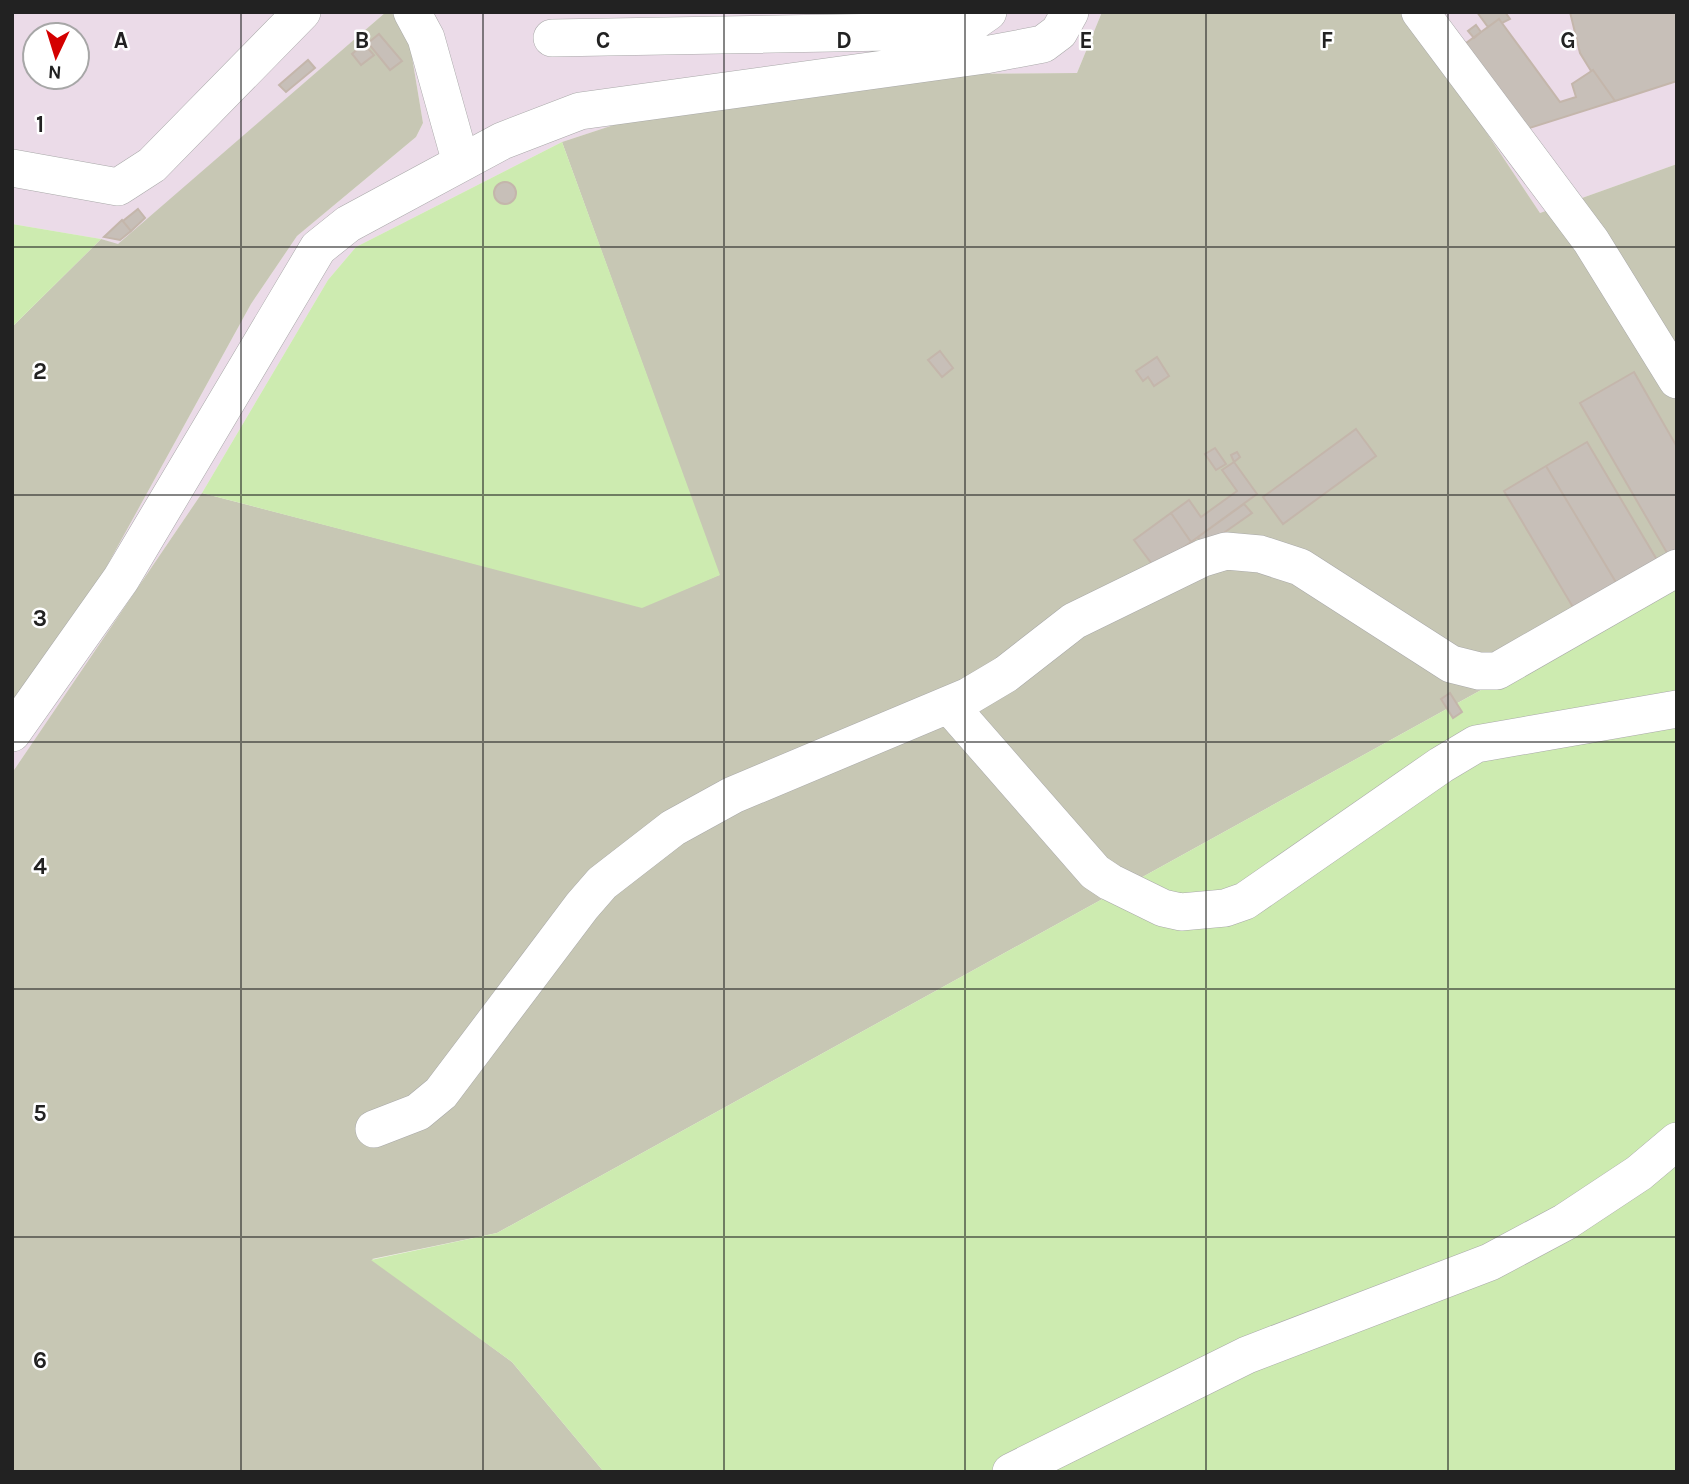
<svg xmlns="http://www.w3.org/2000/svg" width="1689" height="1484" font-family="Karla,sans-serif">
<rect width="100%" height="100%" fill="#f2efe9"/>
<!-- industrial -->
<path fill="#ebdbe8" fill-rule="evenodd" d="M12 12H386L118 245 101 239 12 224ZM35 35H77V77H35Z
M391 12H1102L1077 73 929 74 638 117 562 142 356 247 328 280 202 493 12 773V702L97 584 251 304 297 236 416 137 423 123 408 33Z
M1399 12H1677V164L1540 213 1451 79Z"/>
<!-- construction -->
<path fill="#c7c7b4" d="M386 12H391L408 33 423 123 416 137 297 236 251 304 97 584 12 702V327L101 239 118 244Z
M1102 12H1399L1451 79 1540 213 1677 164V582L497 1233 372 1259 512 1362 604 1472H12V773L202 493 642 607 719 575 562 142 638 117 929 74 1077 73Z"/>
<!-- grass -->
<path fill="#cdebb0" d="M562 142 720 575 642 608 202 493 328 280 356 247Z
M12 224 101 239 12 327Z
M1677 582V1472H604L512 1362 371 1260 497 1233Z"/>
<!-- building -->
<path fill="#c7bfb8" stroke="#c4b6ab" stroke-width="2" d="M1477 12H1505L1510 19 1502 23 1499 19 1488 27Z
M1570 12H1677V81L1615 101 1593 70 1591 71 1580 53Z
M1499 19 1560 102 1576 97 1572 84 1593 70 1615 101 1523 130 1462 46Z
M1476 25 1481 32 1474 38 1468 31Z
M379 34 402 61 390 70 368 43Z
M364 44 374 55 361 65 352 54Z
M308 60 315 68 286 92 279 85Z
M494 193a11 11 0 1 1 22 0a11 11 0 1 1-22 0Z
M138 209 145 218 131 231 123 221Z
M122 220 131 231 120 240 104 237Z
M940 351 953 368 942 377 928 360Z
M1157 357 1169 376 1154 386 1148 377 1143 381 1136 371Z
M1634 372 1677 447V554L1670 558 1580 403Z
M1356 429 1376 456 1283 524 1263 497Z
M1587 442 1660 565 1620 589 1546 466Z
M1215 448 1226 464 1216 470 1205 454Z
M1237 452 1240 457 1234 462 1231 455Z
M1234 462 1257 494 1191 542 1171 513 1189 500 1201 517 1237 491 1222 470Z
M1546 466 1620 589 1577 614 1504 491Z
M1244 504 1252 513 1205 546 1198 537Z
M1171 513 1191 542 1155 568 1134 540Z
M1450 693 1462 712 1453 718 1441 699Z"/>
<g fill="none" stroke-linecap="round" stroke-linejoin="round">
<!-- minor casing -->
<g stroke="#a9a9a9" stroke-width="38">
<path id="minor" d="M412 12 426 38 461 163
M1420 12 1591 241 1677 380
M552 38 948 31 965 28 988 12
M12 168 118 187 152 165 302 12
M949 705 1095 872 1110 882 1163 908 1181 912 1225 908 1245 901 1441 765 1476 744 1677 709
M12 733 121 579 318 248 348 224 502 141 580 111 985 55 1043 44 1059 32 1070 12
M374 1129 418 1112 441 1093 582 906 602 883 673 828 733 795 969 696 1006 674 1074 621 1203 558 1226 551 1260 554 1300 567 1451 664 1479 671H1497L1677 568
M1011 1472 1247 1355 1490 1262 1565 1222 1639 1173 1677 1141"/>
</g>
<!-- minor -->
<use href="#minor" stroke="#fff" stroke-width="37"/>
</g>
<!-- grid -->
<path fill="none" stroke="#222" stroke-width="2" stroke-opacity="0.55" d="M241 12V1472M483 12V1472M724 12V1472M965 12V1472M1206 12V1472M1448 12V1472M12 247H1677M12 495H1677M12 742H1677M12 989H1677M12 1237H1677"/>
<g font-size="23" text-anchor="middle" font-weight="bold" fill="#222" stroke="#fff" stroke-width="5" stroke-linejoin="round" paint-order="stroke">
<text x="121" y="48">A</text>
<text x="362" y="48">B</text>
<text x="603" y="48">C</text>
<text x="844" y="48">D</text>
<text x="1086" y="48">E</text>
<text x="1327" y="48">F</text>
<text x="1568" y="48">G</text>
<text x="40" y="132">1</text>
<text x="40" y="379">2</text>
<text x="40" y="626">3</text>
<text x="40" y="874">4</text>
<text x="40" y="1121">5</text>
<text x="40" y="1368">6</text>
</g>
<!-- border -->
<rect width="1689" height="1484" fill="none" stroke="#222222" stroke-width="28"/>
<!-- north arrow -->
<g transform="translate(56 56) rotate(184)"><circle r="33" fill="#ffffff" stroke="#a7a7a7" stroke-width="2"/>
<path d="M0-5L12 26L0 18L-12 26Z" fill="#d40000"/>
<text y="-10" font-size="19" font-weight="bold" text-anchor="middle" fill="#222222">N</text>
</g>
</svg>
